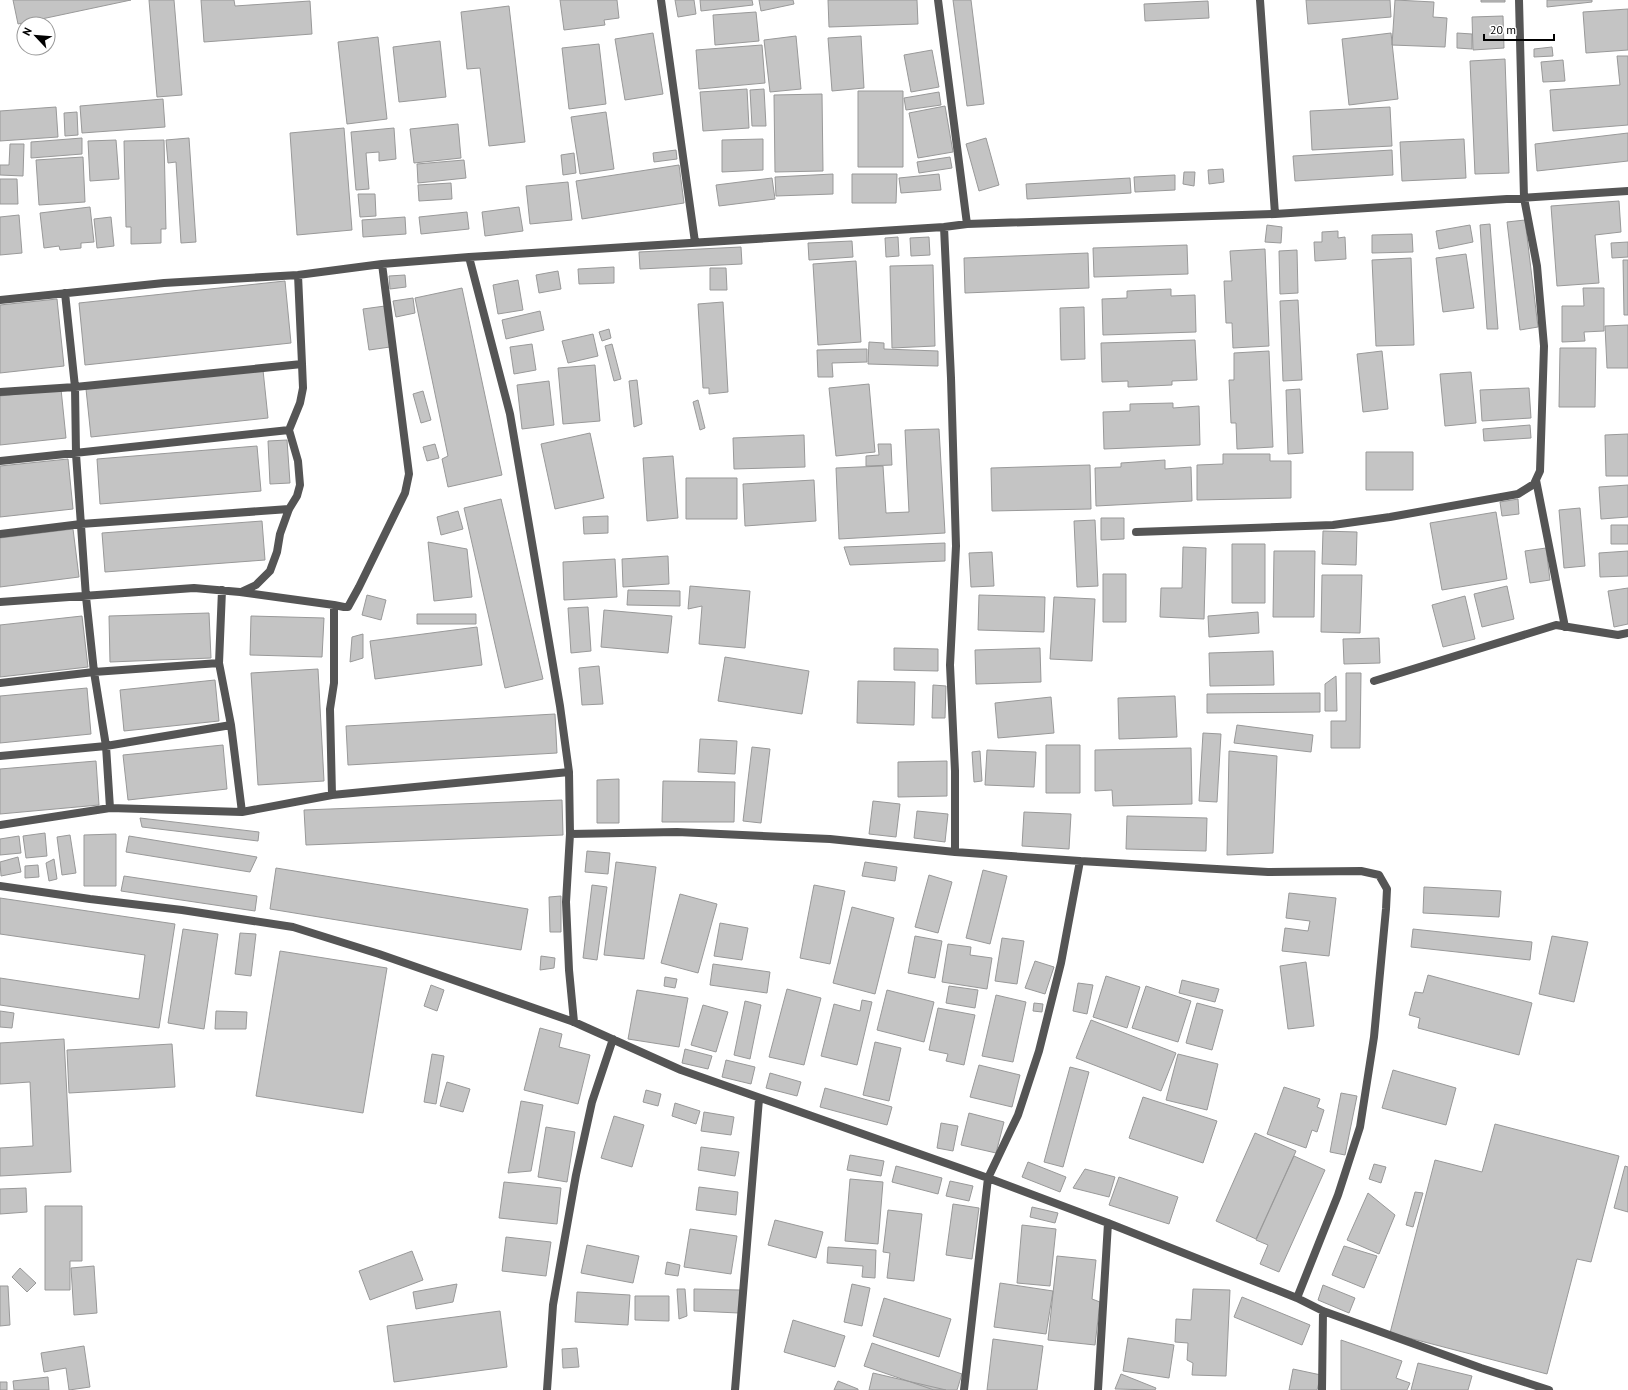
<svg xmlns="http://www.w3.org/2000/svg" width="1628" height="1390" font-family="'PT Sans',sans-serif">
<rect width="100%" height="100%" fill="#fff"/>
<!-- building -->
<path fill="#c4c4c4" stroke="#999" d="M13 0H131L18 24Z
M149 0H174L182 95 157 97Z
M201 0H234L235 6 310 1 312 34 204 42Z
M560 0H617L619 18 604 20 605 25 564 30Z
M675 0H694L696 14 678 17Z
M700 0H752L753 5 701 11Z
M759 0H793L794 4 761 11Z
M828 0H917L918 24 829 27Z
M953 0H971L984 104 967 106Z
M1306 0H1390L1391 17 1308 24Z
M1395 0 1434 2 1433 17 1447 18 1445 47 1392 45Z
M1481 0H1505V2H1481Z
M1547 0H1592V2L1547 7Z
M1208 1 1209 18 1145 21 1144 4Z
M509 6 525 142 489 146 480 68 467 69 461 12Z
M1628 9V50L1586 53 1583 12Z
M756 12 759 41 715 45 713 15Z
M1503 16 1504 48 1473 50 1472 17Z
M653 33 663 94 625 100 615 39Z
M1391 33 1398 99 1349 105 1342 39Z
M1457 33 1472 34V49L1457 48Z
M796 36 801 89 770 92 764 40Z
M861 36 864 88 832 91 828 38Z
M378 37 387 119 347 124 338 42Z
M440 41 446 97 399 102 393 47Z
M599 44 606 104 569 109 562 48Z
M762 45 765 83 699 89 696 50Z
M1552 47 1553 56 1534 57V49Z
M932 50 939 87 911 92 904 55Z
M1617 56H1628V125L1553 131 1550 90 1620 85Z
M1505 59 1509 173 1475 174 1470 61Z
M1563 60 1565 81 1543 82 1541 62Z
M747 89 749 128 703 131 700 92Z
M764 89 766 126H752L750 90Z
M858 91H903V167H858Z
M939 92 941 105 906 110 904 98Z
M822 94 823 171 775 172 774 95Z
M163 99 165 127 82 133 80 106Z
M945 106 953 152 918 158 909 113Z
M56 107 58 137 0 141V111Z
M1390 107 1392 146 1312 150 1310 111Z
M77 112 78 135 65 136 64 113Z
M606 112 614 169 580 174 571 117Z
M458 124 461 158 414 163 410 129Z
M344 128 352 230 297 235 290 133Z
M394 128 396 159 379 161V152L366 153 369 189 356 190 351 132Z
M1628 133V161L1537 171 1535 144Z
M82 138V154L31 158V142Z
M189 138 196 242 181 243 176 162 168 163 166 140Z
M986 138 999 185 979 191 966 144Z
M763 139V170L722 172V140Z
M1464 139 1466 178 1402 181 1400 142Z
M116 140 119 179 90 181 88 141Z
M164 140 166 229H161V243L131 244V227H126L124 141Z
M10 144H24L23 176 0 175V165H9Z
M676 150 677 159 654 162 653 153Z
M1392 150 1393 175 1295 181 1293 156Z
M574 153 576 173 563 175 561 155Z
M83 157 85 202 39 205 36 160Z
M950 157 952 168 919 173 917 162Z
M464 160 466 178 418 183 417 164Z
M679 165 684 203 582 219 576 181Z
M1223 169 1224 182 1209 184 1208 170Z
M1184 172H1195L1194 186 1183 184Z
M833 174V194L776 196 775 177Z
M852 174H897L896 203H852Z
M939 174 941 190 901 193 899 178Z
M1175 175V190L1135 192 1134 177Z
M772 178 775 199 719 206 716 185Z
M1130 178 1131 193 1027 199 1026 184Z
M0 179H17L18 204H0Z
M568 182 572 220 530 224 526 186Z
M451 183 452 199 419 201 418 185Z
M358 194H375L376 216 360 217Z
M1619 201 1621 232 1595 235 1599 283 1557 286 1551 206Z
M90 207 94 242 81 243V248L60 250 59 246 44 248 40 213Z
M519 207 523 231 485 236 482 212Z
M467 212 469 229 421 234 419 217Z
M19 215 22 253 0 255V217Z
M111 217 114 246 97 248 94 219Z
M405 217 406 234 363 237 362 220Z
M1525 220 1538 327 1520 330 1507 222Z
M1490 224 1498 329H1487L1480 225Z
M1267 225 1282 227 1281 243 1265 242Z
M1470 225 1473 242 1439 249 1436 231Z
M1338 231V238L1345 237 1346 259 1315 261 1314 242H1322V232Z
M1412 234 1413 252 1372 253V235Z
M898 237 899 256 886 257 885 238Z
M929 237 930 255 911 256 910 238Z
M852 241 853 257 809 260 808 243Z
M1628 242V257L1612 258 1611 243Z
M1187 245 1188 274 1094 277 1093 248Z
M741 247 742 264 640 269 639 252Z
M1265 249 1269 346 1233 348 1232 323H1226L1224 281H1232L1230 251Z
M1297 250 1298 293 1280 294 1279 251Z
M1088 253 1089 288 965 293 964 258Z
M1466 254 1474 308 1443 312 1436 258Z
M1411 258 1414 345 1376 346 1372 260Z
M1623 260H1628V315H1624Z
M856 261 861 342 818 345 813 264Z
M933 265 935 346 892 348 890 266Z
M614 267V283L579 284 578 269Z
M710 268H726L727 290H710Z
M558 271 561 289 539 293 536 275Z
M405 275 406 287 390 289 389 276Z
M518 280 523 310 498 314 493 285Z
M285 281 291 343 85 365 79 303Z
M462 288 502 475 448 487 442 459 448 456 415 298Z
M1583 288H1604V331L1584 332 1585 341 1562 342V306H1584Z
M1171 289V296L1195 295 1196 332 1103 335 1102 299 1127 298V291Z
M413 298 415 313 396 317 393 301Z
M57 299 64 366 0 373V305Z
M1298 300 1302 380 1283 381 1280 301Z
M723 302 728 392 709 394V388H703L698 304Z
M385 306 390 347 369 350 363 309Z
M1084 307 1085 359 1061 360 1060 308Z
M540 311 544 330 506 339 502 320Z
M1628 325V368H1607L1605 326Z
M609 329 611 338 602 341 599 332Z
M593 334 598 356 568 363 562 341Z
M1195 340 1197 380 1172 381V385L1128 387V381L1102 382 1101 343Z
M869 342 884 343V349L938 351V366L868 364Z
M532 344 536 370 514 374 510 347Z
M612 344 621 379 614 381 605 346Z
M1560 348H1596L1595 407H1559Z
M867 349V362L832 363 833 377H818L817 350Z
M1269 351 1273 447 1237 449 1236 423H1231L1229 380H1234V353Z
M1382 351 1388 409 1363 412 1357 354Z
M595 365 600 421 563 424 558 368Z
M263 370 268 418 91 437 86 389Z
M1471 372 1476 423 1445 426 1440 374Z
M637 380 642 424 634 427 629 381Z
M549 381 554 425 522 429 517 385Z
M869 384 875 452 836 456 829 388Z
M1529 388 1531 418 1482 421 1480 390Z
M61 389 66 438 0 445V396Z
M1300 389 1303 453 1288 454 1286 390Z
M423 391 431 420 421 423 413 394Z
M698 400 705 428 700 430 693 402Z
M1173 403V408L1199 406 1200 445 1104 449 1103 412 1130 411V404Z
M1530 425 1531 438 1484 441 1483 429Z
M939 429 945 533 839 539 836 468 883 466 886 513 909 512 905 430Z
M590 433 604 498 555 509 541 444Z
M1628 434V476H1606L1605 435Z
M804 435 805 467 734 469 733 438Z
M287 440 290 483 270 484 268 441Z
M435 444 439 458 427 461 423 447Z
M878 444H891L892 465 866 466V456L879 455Z
M257 446 261 491 100 504 97 459Z
M1366 452H1413V490H1366Z
M1223 454H1270V461H1291V498L1197 500V465L1223 464Z
M673 456 678 518 647 521 643 458Z
M68 459 73 509 0 517V466Z
M1165 460V469L1191 467 1192 501 1096 506 1095 468 1121 467V463Z
M1090 465 1091 509 992 511 991 468Z
M686 478H737V519H686Z
M814 480 816 521 745 526 743 484Z
M1628 485V517L1601 519 1599 487Z
M501 499 543 679 505 688 464 508Z
M1518 499 1519 514 1502 516 1500 502Z
M1580 508 1585 566 1564 568 1559 510Z
M458 511 463 529 441 535 437 517Z
M1496 512 1507 579 1442 590 1430 523Z
M608 516V533L584 534 583 517Z
M1101 518H1124V539L1101 540Z
M1095 520 1098 586 1077 587 1074 521Z
M262 521 265 560 105 572 102 533Z
M1611 525H1628V544H1611Z
M73 529 79 577 0 587V538Z
M1323 531 1357 532 1356 565 1322 564Z
M428 542 467 549 472 597 434 601Z
M945 543V561L850 565 844 547Z
M1232 544H1265V603H1232Z
M1183 547 1206 548 1204 619 1160 617 1161 588H1182Z
M1546 548 1550 580 1530 583 1525 551Z
M1274 551H1315L1314 617H1273Z
M1628 551V576L1600 577 1599 553Z
M992 552 994 586 971 587 969 553Z
M668 556 669 584 623 587 622 559Z
M615 559 617 597 564 600 563 562Z
M1103 574H1126V622H1103Z
M1322 575H1362L1360 633 1321 632Z
M690 586 750 591 745 648 699 644 702 606 688 609Z
M1507 586 1514 619 1482 627 1474 594Z
M1628 588V624L1614 627 1608 591Z
M628 590 680 591V606L627 605Z
M367 595 386 600 381 620 362 615Z
M979 595 1045 597 1044 632 978 630Z
M1465 596 1475 639 1443 647 1432 605Z
M1054 597 1095 599 1092 661 1050 659Z
M588 607 591 651 571 653 568 608Z
M604 610 672 616 668 653 601 647Z
M1258 612 1259 633 1209 637 1208 616Z
M209 613 211 658 110 662 109 616Z
M417 614H476V624H417Z
M82 616 88 667 0 677V625Z
M251 616 324 618 322 657 250 655Z
M477 627 482 665 375 679 370 641Z
M363 634V658L350 662 352 637Z
M1379 638 1380 663 1344 664 1343 639Z
M894 648 938 649V671L894 670Z
M1040 648 1041 682 976 684 975 650Z
M1273 651 1274 685 1210 686 1209 653Z
M725 657 809 671 802 714 718 701Z
M599 666 603 704 582 705 579 668Z
M318 669 324 781 258 785 251 673Z
M1346 673H1361L1360 748H1331V721H1346Z
M1336 676 1337 711H1325V684Z
M215 680 219 721 124 731 120 690Z
M858 681 915 682 914 725 857 723Z
M933 685 946 686 945 718H932Z
M87 688 91 734 0 743V696Z
M1320 693V712L1207 713V694Z
M1175 696 1177 737 1119 739 1118 698Z
M1051 697 1054 733 998 738 995 703Z
M555 714 557 753 348 765 346 726Z
M1237 725 1313 735 1311 752 1234 743Z
M1203 733 1221 734 1217 802 1199 801Z
M700 739 737 741 735 774 698 772Z
M223 745 227 789 128 800 123 755Z
M1046 745H1080V793H1046Z
M752 747 770 749 761 823 743 821Z
M1191 748 1192 804 1113 806 1112 790 1095 791V750Z
M987 750 1036 752 1034 787 985 785Z
M980 751 982 781 974 782 972 752Z
M1229 751 1277 756 1273 853 1227 855Z
M96 761 99 805 0 814V769Z
M947 761V796L898 797V762Z
M619 779V823H597V780Z
M663 781 735 782 734 822H662Z
M562 800 563 835 306 845 304 810Z
M873 801 900 804 896 837 869 834Z
M917 811 948 814 945 842 914 838Z
M1024 812 1071 814 1069 849 1022 846Z
M1127 816 1207 818 1206 851 1126 849Z
M140 818 259 832 258 841 142 827Z
M45 833 47 856 26 858 23 836Z
M116 834V886H84V835Z
M70 835 76 873 62 875 57 837Z
M19 836 21 853 0 855V839Z
M129 836 257 857 250 872 126 852Z
M587 851 610 853 608 874 585 872Z
M18 857 21 872 1 876 0 862Z
M54 859 57 879 49 881 46 863Z
M616 862 656 867 644 959 604 955Z
M865 862 897 867 895 881 862 876Z
M38 865 39 877 25 878V866Z
M276 868 528 909 521 950 270 909Z
M983 870 1007 876 990 944 966 938Z
M929 875 952 882 938 933 915 927Z
M124 876 257 896 255 911 121 891Z
M592 885 607 887 597 960 583 958Z
M814 885 845 891 830 964 800 958Z
M1424 887 1501 891 1499 917 1423 913Z
M1289 893 1336 898 1329 956 1282 951 1285 928 1308 931 1310 921 1286 918Z
M680 894 717 904 698 973 661 963Z
M561 896V932H550L549 897Z
M0 898 175 924 159 1028 0 1005V978L139 999 145 955 0 934Z
M852 907 894 918 875 994 833 983Z
M720 923 748 928 742 960 714 956Z
M183 929 218 934 204 1029 168 1023Z
M1413 929 1532 942 1530 960 1411 947Z
M240 933 256 934 251 976 235 974Z
M915 936 942 941 935 978 908 973Z
M1552 936 1588 942 1574 1002 1539 994Z
M1002 938 1024 941 1017 984 995 981Z
M948 944 971 947 970 955 992 958 987 989 942 982Z
M280 951 387 968 363 1113 256 1096Z
M541 956 555 958 554 968 540 970Z
M1035 961 1054 967 1045 994 1025 988Z
M1306 962 1314 1026 1288 1029 1280 966Z
M713 964 770 972 767 993 710 985Z
M1428 975 1532 1003 1519 1055 1418 1028 1420 1018 1409 1015 1415 992 1423 993Z
M1106 976 1140 987 1127 1028 1093 1017Z
M665 977 677 979 675 988 664 986Z
M1182 980 1219 989 1215 1002 1179 993Z
M1078 983 1093 985 1087 1014 1073 1011Z
M431 985 444 990 437 1011 424 1006Z
M949 986 978 990 975 1008 946 1003Z
M1146 986 1191 1001 1178 1042 1132 1028Z
M787 989 821 998 804 1065 769 1057Z
M637 990 688 998 679 1047 628 1039Z
M887 990 934 1002 924 1042 877 1030Z
M996 995 1026 1002 1013 1062 982 1056Z
M862 1000 872 1002 857 1065 821 1056 834 1004 860 1011Z
M745 1001 761 1005 750 1059 734 1055Z
M1034 1003 1043 1004 1042 1012 1033 1011Z
M1197 1003 1223 1010 1212 1050 1186 1043Z
M703 1005 728 1012 716 1052 691 1045Z
M938 1008 975 1015 964 1065 946 1061 948 1054 929 1050Z
M0 1011 14 1013 12 1028 0 1027Z
M216 1011 247 1012 246 1029H215Z
M1091 1020 1176 1053 1161 1091 1076 1058Z
M540 1028 562 1034 559 1047 590 1055 578 1104 524 1090Z
M64 1039 71 1172 0 1176V1148L33 1146 30 1082 0 1084V1043Z
M875 1042 901 1048 889 1101 863 1095Z
M172 1044 175 1087 69 1093 67 1050Z
M685 1049 712 1056 708 1069 682 1063Z
M432 1054 444 1056 436 1104 424 1102Z
M1178 1054 1218 1064 1207 1110 1166 1100Z
M726 1060 755 1067 751 1084 722 1077Z
M979 1065 1020 1075 1012 1107 970 1097Z
M1070 1067 1089 1072 1063 1167 1044 1162Z
M1393 1070 1456 1088 1446 1125 1382 1108Z
M770 1073 801 1082 797 1096 766 1088Z
M447 1082 470 1089 463 1112 440 1106Z
M1284 1087 1320 1099 1317 1107 1324 1110 1317 1132 1312 1130 1306 1148 1267 1134Z
M825 1088 892 1107 887 1125 820 1107Z
M646 1090 661 1094 658 1106 643 1102Z
M1341 1093 1357 1096 1345 1155 1330 1152Z
M1143 1097 1217 1121 1203 1163 1129 1138Z
M521 1101 543 1105 531 1171 508 1173Z
M675 1103 700 1111 696 1124 672 1116Z
M704 1112 734 1117 731 1135 701 1131Z
M969 1113 1004 1122 996 1153 961 1145Z
M614 1116 644 1125 632 1167 601 1158Z
M941 1123 958 1126 953 1151 937 1148Z
M1495 1124 1619 1156 1591 1262 1577 1259 1547 1374 1390 1333 1435 1160 1482 1172Z
M546 1127 575 1132 567 1182 538 1177Z
M1255 1133 1296 1151 1256 1239 1216 1221Z
M701 1147 739 1152 735 1176 698 1170Z
M850 1155 884 1161 881 1176 847 1170Z
M1294 1156 1325 1170 1279 1272 1260 1264 1268 1245 1256 1240Z
M1028 1162 1066 1177 1060 1192 1022 1177Z
M1374 1164 1386 1167 1381 1183 1369 1179Z
M896 1166 942 1178 938 1194 892 1182Z
M1625 1166 1628 1167V1212L1614 1208Z
M1085 1169 1115 1177 1109 1197 1073 1188Z
M1119 1177 1178 1197 1169 1224 1109 1205Z
M850 1179 883 1182 878 1244 845 1241Z
M950 1181 973 1186 969 1201 946 1196Z
M504 1182 561 1188 557 1224 499 1218Z
M699 1187 738 1192 736 1215 696 1210Z
M26 1188 27 1212 0 1214V1189Z
M1415 1192 1423 1193 1413 1227 1406 1225Z
M1368 1193 1395 1215 1379 1254 1347 1240Z
M953 1204 979 1208 972 1259 946 1255Z
M45 1206H82V1261H70V1290H45Z
M1032 1207 1058 1213 1055 1223 1030 1217Z
M888 1210 922 1214 914 1281 887 1278 890 1253 883 1252Z
M775 1220 823 1232 816 1258 768 1245Z
M1022 1225 1056 1229 1050 1286 1017 1283Z
M690 1229 737 1236 731 1274 684 1267Z
M506 1237 551 1242 546 1276 502 1271Z
M587 1245 639 1256 633 1283 581 1273Z
M1344 1246 1377 1256 1364 1288 1332 1275Z
M828 1247 876 1250 875 1278 862 1277 863 1266 827 1263Z
M412 1251 423 1280 370 1300 359 1271Z
M1057 1256 1096 1260 1092 1299 1100 1302 1095 1345 1048 1340Z
M667 1262 680 1265 678 1276 665 1274Z
M94 1266 97 1313 74 1315 71 1268Z
M20 1268 36 1283 27 1292 12 1277Z
M1000 1283 1053 1291 1046 1334 994 1327Z
M457 1284 453 1302 416 1309 413 1292Z
M852 1284 870 1288 862 1326 844 1322Z
M1323 1285 1355 1298 1349 1313 1318 1300Z
M0 1286H8L10 1325 0 1326Z
M677 1289H685L687 1316 679 1319Z
M694 1289 740 1290 739 1313 694 1311Z
M1193 1289 1230 1290 1226 1376 1192 1375 1193 1363 1187 1360 1188 1343 1175 1342 1176 1319 1191 1320Z
M577 1292 630 1295 628 1325 575 1322Z
M635 1296H669V1321L635 1320Z
M1242 1297 1310 1325 1302 1345 1234 1317Z
M884 1298 951 1319 939 1357 873 1336Z
M500 1311 507 1367 394 1382 387 1326Z
M793 1320 845 1336 835 1367 784 1352Z
M1128 1338 1174 1345 1169 1378 1123 1371Z
M993 1339 1043 1346 1037 1390H987Z
M1341 1340 1402 1361 1396 1378 1410 1383 1407 1390H1341Z
M872 1343 962 1374 957 1390H934L864 1366Z
M84 1346 90 1387 69 1390 66 1368 44 1372 41 1353Z
M577 1348 579 1367 563 1368 562 1349Z
M1418 1363 1472 1376 1468 1390H1411Z
M1293 1369 1321 1375 1317 1390H1289Z
M873 1373 946 1390H869Z
M1121 1374 1156 1388 1155 1390 1115 1389Z
M48 1377 49 1390H14L13 1381Z
M838 1381 858 1389V1390H834Z
M0 1382H7V1390H0Z"/>
<g fill="none" stroke-linecap="round" stroke-linejoin="round">
<!-- street -->
<path stroke="#555" stroke-width="8" d="M661 0 695 242
M938 0 967 224
M1260 0 1275 214
M944 227 951 378 956 546 950 665 955 771V852
M469 257 510 414 560 706 569 772 570 834 566 902 569 970 574 1022
M65 293 75 387 76 454 86 597 94 672 106 746 110 808
M0 300 164 283 298 275 382 264 469 257 944 227 967 224 1275 214 1628 191
M0 392 75 387 302 364 298 275
M0 461 289 430
M1536 480 1565 627
M1136 532 1333 525 1390 517 1518 494 1534 484 1540 471 1544 346 1537 266 1524 198 1519 0
M0 534 81 524 289 509
M222 590 219 663 231 725 242 812
M241 592 256 585 270 571 277 552 280 534 289 509 297 496 300 485 298 461 289 430 300 403 303 388 302 364
M0 602 194 588 240 592 334 605 344 607H348L359 587 405 493 409 474 382 264
M1374 681 1556 625 1618 635 1628 633
M0 683 94 672 219 663
M0 756 106 746 231 725
M332 795 330 709 334 683V605
M0 825 110 808 242 812 332 795 569 772
M570 834 677 832 830 839 955 852 1080 861 1268 872 1361 871 1379 875 1387 889 1386 909 1374 1037 1360 1127 1338 1195 1297 1298
M0 886 90 899 182 910 293 927 379 954 574 1022 681 1070 988 1178 1108 1223 1297 1298 1323 1311 1481 1368 1549 1390
M547 1390 553 1305 576 1175 592 1102 613 1039
M735 1390 759 1099
M964 1390 988 1178 1018 1115 1039 1051 1061 963 1080 861
M1098 1390 1108 1223
M1322 1390 1323 1311"/>
</g>
<!-- north arrow -->
<g transform="translate(36 36) rotate(296)"><circle r="19" fill="#ffffff" stroke="#999999"/>
<path d="M0-3L7 15L0 10L-7 15Z" fill="#000000"/>
<text y="-6" font-size="11" font-weight="bold" text-anchor="middle" fill="#000000">N</text>
</g>
<!-- scale -->
<path d="M1484 34v6h70v-6" fill="none" stroke="#000000" stroke-width="2"/>
<text x="1490" y="34" font-size="12" fill="#000000" stroke="#ffffff" stroke-width="3" paint-order="stroke">20 m</text>
</svg>
